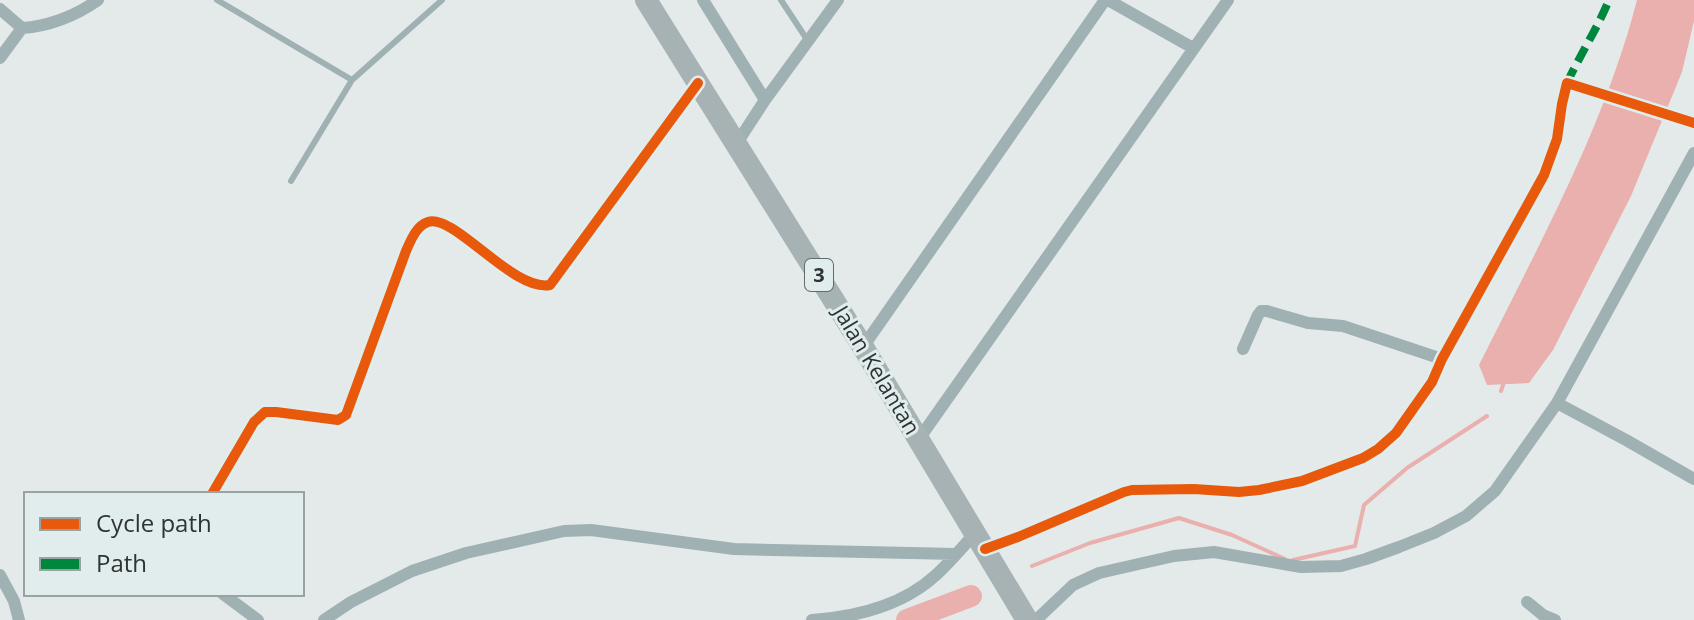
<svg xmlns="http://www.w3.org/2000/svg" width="1694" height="620" font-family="'Open Sans',sans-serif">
<rect width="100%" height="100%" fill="#e4eaea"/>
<!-- water -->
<path fill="#e9b0ad" d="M1637 0H1694V21L1682 72 1631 196 1553 350 1529 383 1487 385 1479 365C1538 246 1604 128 1637 0Z"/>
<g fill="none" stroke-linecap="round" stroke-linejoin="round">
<!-- stream -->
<path stroke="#e9b0ad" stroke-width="4" d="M1501 391 1505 379
M1293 560 1355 546 1364 505 1407 468 1487 416
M1032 566 1090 543 1179 518 1232 535 1285 559"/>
<!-- river -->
<path stroke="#e9b0ad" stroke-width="22" d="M907 620 971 596"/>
<!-- lane -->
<path stroke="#9fb1b3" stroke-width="6" d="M217 0 352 80 442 0
M781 0 808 41
M291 181 352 80"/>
<!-- street -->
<path stroke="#9fb1b3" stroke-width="12" d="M703 0 765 100
M1108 0 1193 48
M0 9 22 28
M0 58 22 28C50 26 75 16 98 0
M737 143 765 100 838 0
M863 347 1105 0
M1243 349 1258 315 1261 311H1267L1308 323 1343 326 1442 359
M1557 403 1626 440 1694 479
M919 439 1228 0
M212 494 254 422 265 412H276L338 420 346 415 406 251C411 240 416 226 428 222 454 213 513 292 550 285L698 83
M985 549 1018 537 1124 492 1132 490 1194 489 1239 492 1259 490 1302 481 1363 458 1378 449 1396 433 1432 382 1442 359 1544 175 1557 139 1562 104 1567 83 1694 123
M0 575 14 601 19 620
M223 594 258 620
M1527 602 1543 615 1555 620
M324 620 351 602 412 571 466 553 564 531 591 530 734 549 956 554
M812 620C857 617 902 606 936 575 950 562 963 547 975 533
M1036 620 1073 585 1099 573 1174 556 1214 552 1301 567 1341 566 1366 559 1399 547 1434 533 1466 516 1495 491 1557 403 1694 153"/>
<!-- highway -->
<path stroke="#a6b2b3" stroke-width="22" d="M646 0 863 347 1027 620"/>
<!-- quiet -->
<path stroke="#00873e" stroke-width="8" stroke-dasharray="16 8" stroke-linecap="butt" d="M1567 83C1580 55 1597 29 1609 0"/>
<!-- cycleway casing -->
<g stroke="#e1eded" stroke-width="15">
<path id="cycleway" d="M212 494 254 422 265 412H276L338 420 346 415 406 251C411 240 416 226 428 222 454 213 513 292 550 285L698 83
M985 549 1018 537 1124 492 1132 490 1194 489 1239 492 1259 490 1302 481 1363 458 1378 449 1396 433 1432 382 1442 359 1544 175 1557 139 1562 104 1567 83 1694 123"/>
</g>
<!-- cycleway -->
<use href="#cycleway" stroke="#e8590c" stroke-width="10"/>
</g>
<g text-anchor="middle" stroke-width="6" stroke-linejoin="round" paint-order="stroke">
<!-- shield labels -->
<rect fill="#e1eded" stroke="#646b6b" stroke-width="2" x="805" y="259" width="28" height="32" rx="6"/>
<g font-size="20" font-weight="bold" fill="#2f3333">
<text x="819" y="282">3</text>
</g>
<!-- street labels -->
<g font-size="22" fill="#2f3333" stroke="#e1eded">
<text transform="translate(877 370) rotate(59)" y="8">Jalan Kelantan</text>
</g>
</g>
<!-- legend -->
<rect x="24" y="492" width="280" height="104" fill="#e1eded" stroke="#9aa3a3" stroke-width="2"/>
<rect x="40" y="518" width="40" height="12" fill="#e8590c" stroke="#9aa3a3" stroke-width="2"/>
<text x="96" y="532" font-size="24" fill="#2f3333">Cycle path</text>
<rect x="40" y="558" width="40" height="12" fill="#00873e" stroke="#9aa3a3" stroke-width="2"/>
<text x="96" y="572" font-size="24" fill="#2f3333">Path</text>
</svg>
